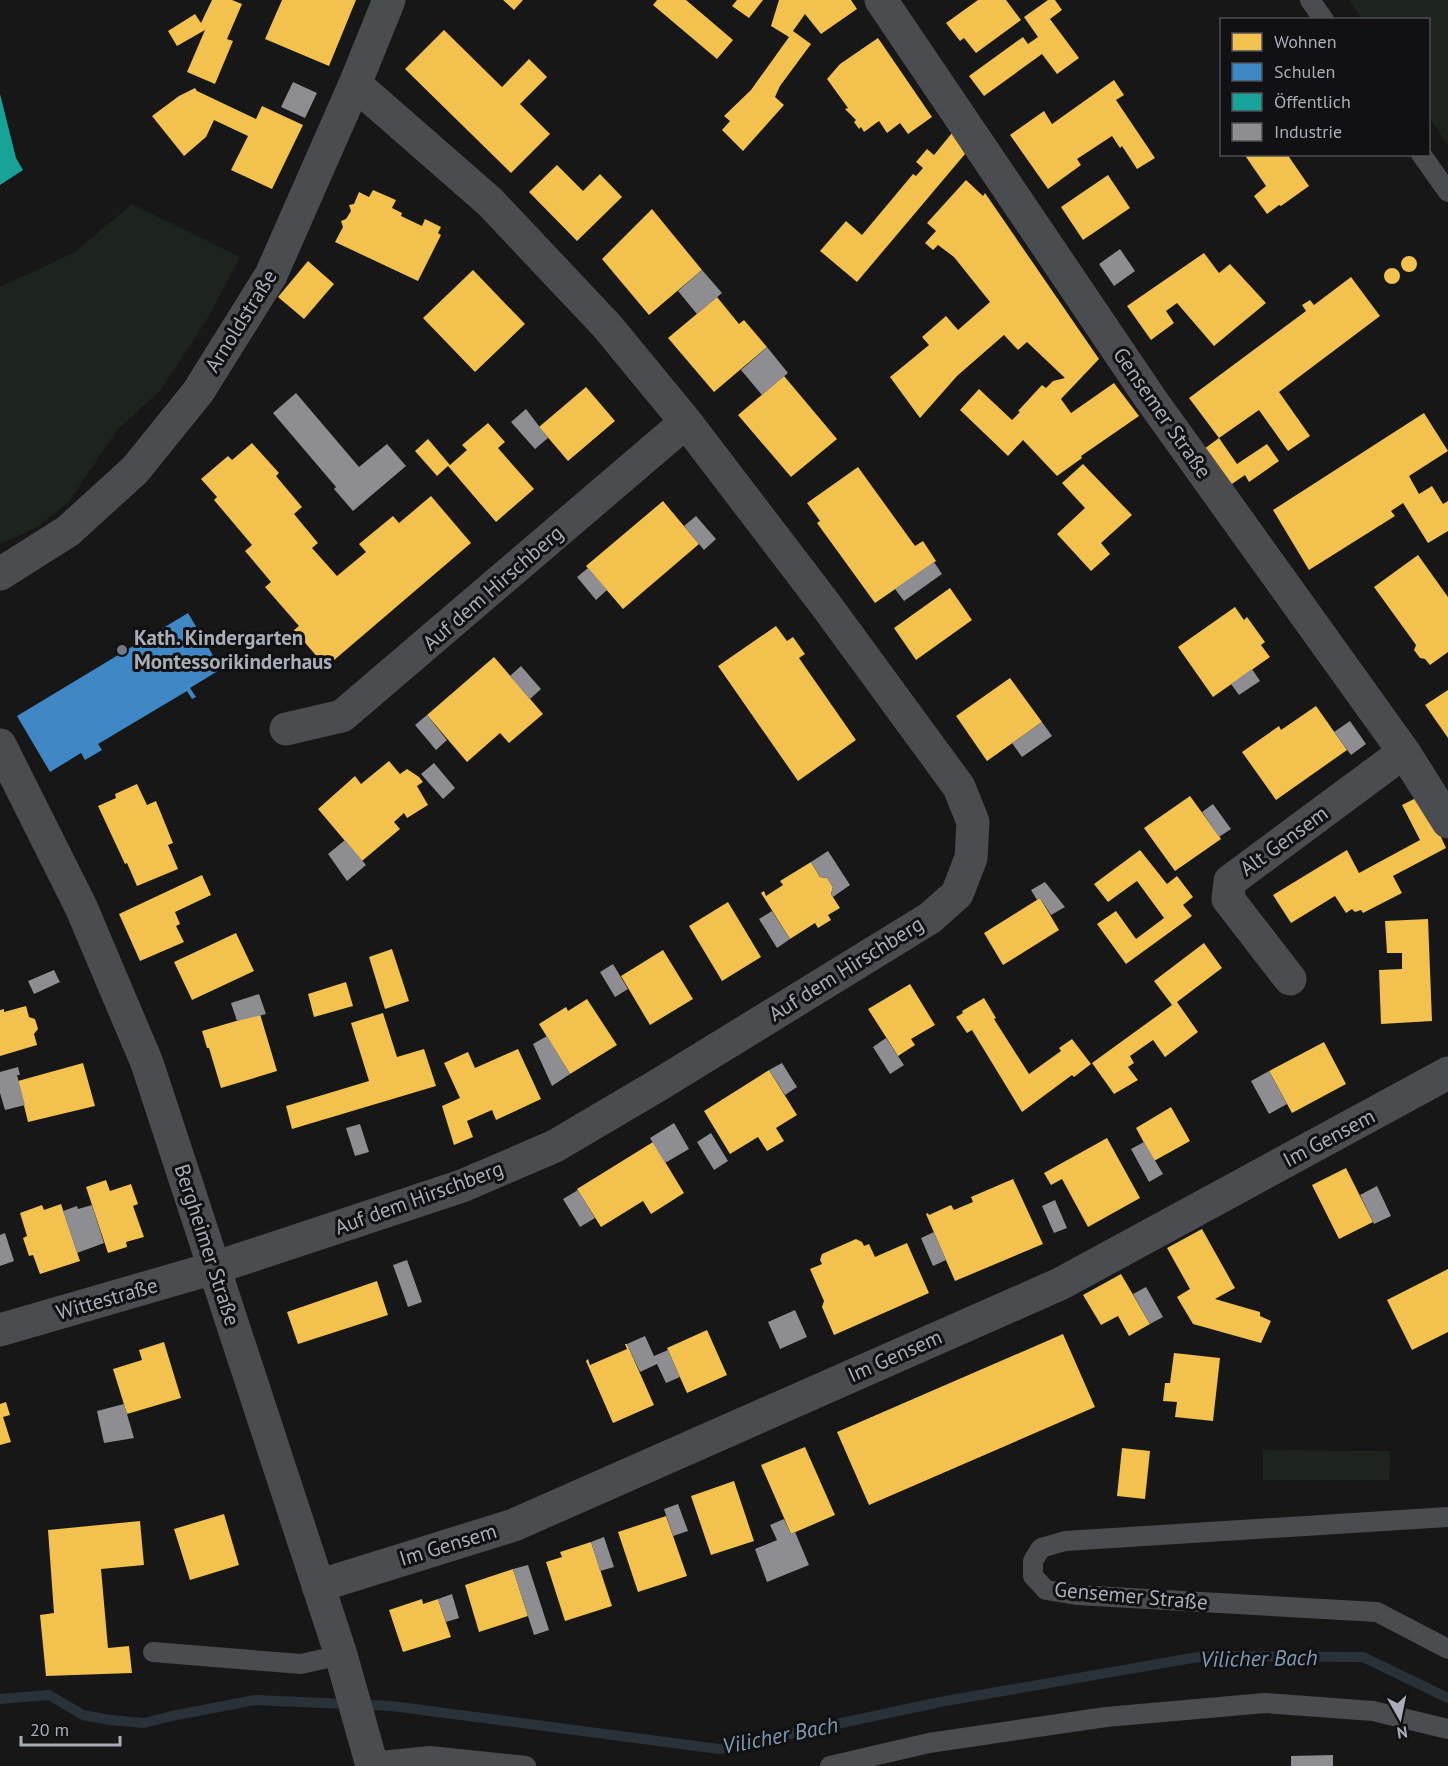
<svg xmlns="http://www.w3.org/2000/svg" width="1448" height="1766" font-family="'PT Sans',sans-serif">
<rect width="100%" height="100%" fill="#171717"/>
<!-- green -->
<path fill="#1d241e" d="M1349 0H1448V145L1429 117 1428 20 1362 19Z
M132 204 240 257 205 323 160 391 117 430 68 503 37 527 0 544V287L75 252Z
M1263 1450 1390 1451 1389 1480H1263Z"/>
<!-- homes -->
<path fill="#f2c14e" d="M212 0H232L242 4 227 39 233 41 215 84 187 72 205 30 177 46 168 31 195 14 201 23Z
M282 0H356L329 66 265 39Z
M503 0H523L514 10Z
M657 0H686L733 40 717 59 653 5Z
M737 0H763L749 18 732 6Z
M779 0H851L857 9 821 34 805 14 793 31 811 44 780 86 775 97 784 105 743 151 722 130 730 121 724 116 751 90 789 37 771 26Z
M978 0H1006L1021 20 976 53 964 38 960 41 946 23Z
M1048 0H1055L1062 10 1050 19 1079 58 1057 74 1042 54 984 96 969 76 1023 37 1028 44 1038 37 1024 17Z
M444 30 502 87 529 59 547 77 520 104 550 134 511 173 405 69Z
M878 38 932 117 908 134 900 123 887 133 879 121 864 132 861 127 859 129 854 122 856 120 845 109 848 108 827 79 840 64Z
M1114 80 1124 95 1116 100 1155 158 1137 169 1122 146 1120 148 1112 136 1077 159 1081 165 1048 189 1010 135 1044 111 1052 124Z
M195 88 197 91 256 119 262 106 303 125 272 189 231 170 248 136 214 120 206 137 184 156 152 116 179 96Z
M952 133 965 154 857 282 820 251 846 221 862 235 913 174 916 176 923 168 916 162 927 149 934 155Z
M1244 154H1287L1309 186 1281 206 1279 205 1267 214 1254 196 1266 186Z
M557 165 583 191 600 174 622 197 577 241 529 192Z
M1108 175 1130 208 1083 240 1061 207Z
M966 180 983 196 985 193 1099 359 1061 399 1071 413 1114 383 1139 416 1081 456 1082 458 1057 476 1023 440 1008 456 960 410 979 389 1012 420 1020 412 1018 411 1042 385 1046 388 1053 381 1065 378 1027 342 1018 350 1004 335 957 376 920 418 890 377 929 345 922 337 946 316 958 330 990 302 954 257 938 245 933 250 925 243 936 231 927 223Z
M373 190 396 200 392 208 402 213 401 216 422 226 425 219 441 227 438 233 441 235 418 281 335 242 343 227 341 221 346 219 351 211 349 205 354 204 359 192 369 197Z
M652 209 702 270 649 315 602 259Z
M1204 253 1219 273 1230 264 1266 303 1214 346 1177 303 1166 311 1174 323 1151 340 1127 306Z
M1401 264a8 8 0 1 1 16 0a8 8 0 1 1-16 0Z
M308 261 334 284 304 319 278 297Z
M1384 276a8 8 0 1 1 16 0a8 8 0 1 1-16 0Z
M473 270 525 324 475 372 423 318Z
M1351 277 1380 316 1279 392 1310 436 1288 451 1259 410 1219 438 1189 398 1306 311 1302 305 1310 300 1314 305Z
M717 297 739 324 744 320 767 347 714 392 668 338Z
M784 376 837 439 791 477 738 415Z
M586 387 615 421 568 461 539 427Z
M1424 413 1448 451 1409 476 1419 494 1432 486 1443 504 1448 501V531L1428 543 1403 503 1391 511 1395 516 1309 570 1273 510Z
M488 423 505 442 498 448 534 489 496 522 448 466 437 476 415 451 428 439 450 465 467 450 462 445Z
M1219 438 1237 464 1267 444 1279 461 1249 482 1245 475 1229 486 1204 449Z
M252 443 279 473 276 476 302 507 294 514 318 543 312 548 337 576 366 552 359 544 393 516 399 523 431 496 471 543 326 667 294 630 299 626 265 587 271 582 245 551 252 545 214 500 217 497 201 479 228 456 232 460Z
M1083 464 1132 515 1101 543 1110 554 1091 571 1057 534 1085 508 1062 483Z
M858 467 915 546 923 541 936 561 875 603 817 523 820 521 807 503Z
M663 501 699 544 623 609 586 566Z
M1418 555 1448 597V652L1430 665 1425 659 1420 658 1414 650 1416 645 1374 587Z
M950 588 972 620 916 660 894 628Z
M1235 607 1244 620 1247 617 1265 642 1261 645 1270 657 1213 697 1178 647Z
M776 626 787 641 793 637 805 654 799 658 856 740 798 781 718 666Z
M494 657 543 714 509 743 500 733 467 762 427 715Z
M1010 678 1042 722 987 761 956 716Z
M1448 690V738L1425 705Z
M1316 706 1347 750 1276 800 1242 752 1279 726 1281 730Z
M389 761 400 774 407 769 419 777 423 782 417 786 428 805 407 818 404 813 394 822 400 829 362 861 318 809 355 776 361 784Z
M137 784 147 805 156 801 173 843 168 845 178 869 137 886 127 863 125 864 98 806 116 798 115 794Z
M1422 795 1446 848 1393 876 1402 893 1363 913 1361 910 1355 912 1352 909 1346 913 1335 896 1291 923 1273 895 1347 850 1359 873 1420 840 1402 805Z
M1190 796 1221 839 1175 871 1144 828Z
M1140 850 1167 884 1177 876 1193 897 1183 905 1192 916 1126 964 1097 924 1116 911 1136 939 1164 918 1137 881 1108 902 1094 884Z
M811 862 820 877 827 878 833 887 831 894 840 908 828 915 831 920 818 928 815 923 790 939 761 893 764 891 766 896 783 885 780 881Z
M202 875 211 895 175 912 180 924 176 926 184 942 140 961 119 914Z
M1040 898 1059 930 1003 965 984 933Z
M728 902 761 957 722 981 689 926Z
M1428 919 1432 1021 1381 1024 1379 970 1402 969V953H1387L1385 921Z
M236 933 254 971 192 1000 174 962Z
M1204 943 1222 968 1177 1002 1198 1032 1165 1057 1153 1040 1130 1056 1134 1063 1128 1067 1138 1080 1114 1094 1092 1063 1172 1005 1154 981Z
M392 949 409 1001 385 1009 369 957Z
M663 950 693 999 650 1025 621 976Z
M346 982 353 1006 314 1017 308 994Z
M910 984 935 1025 911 1039 915 1045 898 1056 868 1009Z
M984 998 996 1018 994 1019 1029 1074 1061 1051 1059 1048 1072 1039 1091 1064 1074 1077 1072 1075 1022 1112 972 1030 967 1033 956 1017 963 1013 962 1011Z
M587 999 617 1045 570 1074 539 1024 566 1007 568 1011Z
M26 1006 29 1017 35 1019 38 1029 34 1034 37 1045 0 1056V1010L4 1009V1012Z
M383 1013 397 1057 424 1049 436 1086 292 1129 286 1106 369 1081 351 1023Z
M260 1014 277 1071 221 1088 209 1048H207L202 1031Z
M1324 1042 1346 1084 1292 1113 1269 1071Z
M518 1049 541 1099 496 1120 492 1110 467 1121 473 1137 454 1145 442 1106 460 1098 444 1063 468 1052 475 1068Z
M83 1063 95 1106 28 1122 18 1081Z
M769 1070 797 1115 776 1128 784 1141 767 1151 758 1137 730 1154 704 1111Z
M1171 1107 1190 1141 1154 1161 1136 1128Z
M1107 1138 1140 1198 1088 1227 1062 1179 1051 1185 1044 1173Z
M653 1142 684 1193 651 1214 643 1201 601 1227 577 1189Z
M1346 1168 1373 1222 1339 1239 1312 1185Z
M1013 1179 1043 1244 955 1281 926 1214 928 1213 929 1215 951 1205 954 1210 973 1202 971 1197Z
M106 1180 110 1191 131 1184 138 1204 133 1206 144 1237 126 1242 127 1247 108 1253 86 1187Z
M61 1204 80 1261 40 1274 33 1255 29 1256 23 1238 27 1236 20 1213 42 1205 44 1210Z
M1202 1229 1235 1288 1215 1299 1260 1312V1316L1271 1321 1261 1343 1193 1324 1177 1297 1190 1289 1167 1248Z
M856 1239 862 1242 864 1246 869 1244 875 1257 907 1243 929 1293 834 1335 822 1307 824 1301 810 1269 822 1264 820 1260 822 1254Z
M1448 1269V1332L1412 1350 1387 1300Z
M1121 1274 1150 1324 1129 1336 1118 1316 1101 1325 1083 1295Z
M377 1281 388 1315 298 1344 287 1312Z
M707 1330 727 1375 687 1393 667 1348Z
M1063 1334 1095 1407 869 1505 837 1432Z
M164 1342 181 1398 127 1414 113 1369 142 1360 139 1350Z
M625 1344H627L654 1405 613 1423 586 1361 588 1359 590 1365 627 1349Z
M1174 1353 1220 1358 1213 1421 1175 1417 1177 1402 1163 1401 1165 1383H1170Z
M6 1402 10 1415 3 1417 11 1442 0 1445V1404Z
M805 1447 835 1515 791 1534 761 1465Z
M1122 1448 1150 1451 1145 1499 1117 1496Z
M734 1481 754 1541 711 1555 691 1496Z
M224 1514 239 1565 190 1580 174 1529Z
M666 1516 687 1576 638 1592 618 1532Z
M140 1521 144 1565 101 1569 108 1648 129 1646 132 1673 46 1676 40 1615 54 1613 48 1530Z
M591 1542 612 1606 565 1621 546 1562 562 1557 560 1552Z
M513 1569 528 1616 479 1632 465 1585Z
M422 1599 423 1604 438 1599 451 1637 403 1652 389 1610Z"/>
<!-- schools -->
<path fill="#3f88c5" d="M188 613 221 669 190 688 196 697 192 699 187 691 98 744 102 750 85 760 81 753 50 772 17 716Z"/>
<!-- public -->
<path fill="#17a398" d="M0 94 16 158 23 170 0 185Z"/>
<!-- industry -->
<path fill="#8d8d92" d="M293 82 317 93 305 118 281 107Z
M1120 249 1135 271 1114 286 1099 264Z
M702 270 722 293 697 314 678 291Z
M767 347 788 373 762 395 741 370Z
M296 393 359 467 387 444 406 466 353 511 334 489 336 487 273 413Z
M526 409 548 438 535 449 511 422Z
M696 516 716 539 704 550 684 526Z
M934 562 942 574 904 601 895 589Z
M588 568 607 590 596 600 577 577Z
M521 666 541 689 530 699 510 676Z
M1252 669 1260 681 1239 695 1231 684Z
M427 715 447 740 436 750 415 725Z
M1350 721 1366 744 1351 755 1334 732Z
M1042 722 1052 736 1022 757 1012 743Z
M434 763 455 788 443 799 421 774Z
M1213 804 1231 829 1219 837 1202 812Z
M345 840 366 865 347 881 328 854Z
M828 851 850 885 833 897 831 894 833 887 827 878 820 877 811 862Z
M1045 882 1065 907 1051 915 1040 898 1037 900 1031 890Z
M772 911 790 939 777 948 759 919Z
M613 964 628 989 615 997 600 972Z
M54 970 60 982 34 994 28 981Z
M259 994 266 1014 237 1021 231 1003Z
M547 1036 570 1074 552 1086 533 1044Z
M886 1038 904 1065 890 1074 873 1047Z
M782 1063 797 1087 785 1095 769 1070Z
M18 1067 20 1075H17L25 1105 5 1110 0 1093V1072Z
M1269 1071 1287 1104 1269 1114 1251 1081Z
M674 1123 689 1149 665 1163 650 1138Z
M360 1124 369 1152 355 1156 346 1128Z
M711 1133 728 1161 714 1170 697 1142Z
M1144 1142 1163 1174 1149 1182 1131 1149Z
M1377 1186 1391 1216 1374 1224 1360 1195Z
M578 1190 595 1218 580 1227 563 1199Z
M1055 1200 1067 1228 1054 1233 1042 1206Z
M92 1205 104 1243 77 1253 63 1211 77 1206 78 1209Z
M934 1232 946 1260 933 1266 921 1238Z
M5 1233 14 1261 0 1266V1235Z
M407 1260 422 1302 408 1307 393 1265Z
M1146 1287 1163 1317 1150 1324 1133 1294Z
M795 1310 807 1337 780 1349 768 1322Z
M645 1336 654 1356 668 1350 680 1377 666 1383 657 1364 640 1372 627 1344Z
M124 1404 134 1438 104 1443 97 1411Z
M678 1504 688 1531 673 1536 664 1509Z
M784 1519 791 1534 795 1532 809 1565 767 1582 755 1549 777 1540 770 1525Z
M604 1537 614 1567 600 1571 591 1542Z
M528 1565 549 1630 534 1635 513 1569Z
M452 1594 459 1618 446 1622 438 1599Z
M1333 1755V1766H1291V1756Z"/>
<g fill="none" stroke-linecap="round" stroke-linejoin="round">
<!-- stream -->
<path stroke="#2a3239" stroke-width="10" d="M0 1699 49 1695 83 1715 110 1720 144 1723 172 1716 255 1700 392 1706 719 1749 940 1702 1204 1656 1363 1657 1448 1698"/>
<!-- lane -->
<path stroke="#4b4c50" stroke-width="20" d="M1310 0 1324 20
M1421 154 1448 192
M1448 1517 1065 1541 1041 1548 1033 1561V1576L1046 1590 1077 1595 1377 1612 1448 1649
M153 1652 301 1664 341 1655
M371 1762 430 1756 526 1766
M830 1766 929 1743 1106 1717 1265 1703 1373 1711 1448 1729"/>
<!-- street -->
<path stroke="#4b4c50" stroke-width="33" d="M881 0 1150 398 1404 752 1448 822
M0 574 68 531 135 470 198 392 271 275 355 84 389 0
M286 729 342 716 686 422
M0 745 81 907 147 1063 341 1655 371 1762
M1290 979 1228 899 1230 881 1404 752
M0 1330 214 1268 462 1186 555 1146 660 1084 930 918 957 894 971 858 973 822 959 787 825 604 686 422 607 326 490 202 355 84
M318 1586 514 1525 1060 1284 1448 1073"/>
</g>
<!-- markers -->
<circle fill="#757880" stroke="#111113" stroke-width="2" cx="122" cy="650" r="6"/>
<g text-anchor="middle" stroke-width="6" stroke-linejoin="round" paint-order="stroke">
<!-- street labels -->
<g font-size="21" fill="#a8adb8" stroke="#111113">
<text transform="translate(241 321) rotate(-58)" y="7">Arnoldstraße</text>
<text transform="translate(1162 413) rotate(55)" y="7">Gensemer Straße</text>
<text transform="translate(493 588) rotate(-41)" y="7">Auf dem Hirschberg</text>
<text transform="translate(1284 841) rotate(-36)" y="7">Alt Gensem</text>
<text transform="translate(846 969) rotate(-32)" y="7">Auf dem Hirschberg</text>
<text transform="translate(1329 1138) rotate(-28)" y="7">Im Gensem</text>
<text transform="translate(419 1198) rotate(-20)" y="7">Auf dem Hirschberg</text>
<text transform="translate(207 1245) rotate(72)" y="7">Bergheimer Straße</text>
<text transform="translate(107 1299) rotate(-16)" y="7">Wittestraße</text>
<text transform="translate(895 1356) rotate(-24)" y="7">Im Gensem</text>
<text transform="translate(448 1545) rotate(-17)" y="7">Im Gensem</text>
<text transform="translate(1131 1596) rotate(5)" y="7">Gensemer Straße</text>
</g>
<!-- poi labels -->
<g font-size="21" font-weight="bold" fill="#a8adb8" stroke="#111113" text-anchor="start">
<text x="134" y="645">Kath. Kindergarten<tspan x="134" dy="24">Montessorikinderhaus</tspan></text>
</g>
<!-- water labels -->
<g font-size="22" font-style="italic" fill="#7f9bb3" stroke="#111113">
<text transform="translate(1259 1658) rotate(-1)" y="8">Vilicher Bach</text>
<text transform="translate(780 1735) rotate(-11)" y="8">Vilicher Bach</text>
</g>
</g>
<!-- legend -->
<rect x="1220" y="18" width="210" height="138" fill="#111113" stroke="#4d4f55" stroke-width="1.5"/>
<rect x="1232" y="33" width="30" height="18" fill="#f2c14e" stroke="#4d4f55" stroke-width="1.5"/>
<text x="1274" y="48" font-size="18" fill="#a8adb8">Wohnen</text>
<rect x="1232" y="63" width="30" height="18" fill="#3f88c5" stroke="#4d4f55" stroke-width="1.5"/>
<text x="1274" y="78" font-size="18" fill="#a8adb8">Schulen</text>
<rect x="1232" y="93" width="30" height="18" fill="#17a398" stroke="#4d4f55" stroke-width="1.5"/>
<text x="1274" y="108" font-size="18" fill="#a8adb8">Öffentlich</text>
<rect x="1232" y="123" width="30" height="18" fill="#8d8d92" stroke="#4d4f55" stroke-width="1.5"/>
<text x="1274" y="138" font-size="18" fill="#a8adb8">Industrie</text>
<!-- north arrow -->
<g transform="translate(1400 1718) rotate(171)" stroke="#111113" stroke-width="4.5" paint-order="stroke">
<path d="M0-4.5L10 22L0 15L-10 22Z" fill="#a8adb8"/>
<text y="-9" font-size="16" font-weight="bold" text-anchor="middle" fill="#a8adb8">N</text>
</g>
<!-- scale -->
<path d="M21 1736v9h99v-9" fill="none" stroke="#a8adb8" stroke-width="3"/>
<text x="30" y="1736" font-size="18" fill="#a8adb8" stroke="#111113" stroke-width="4.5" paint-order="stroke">20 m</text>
</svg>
